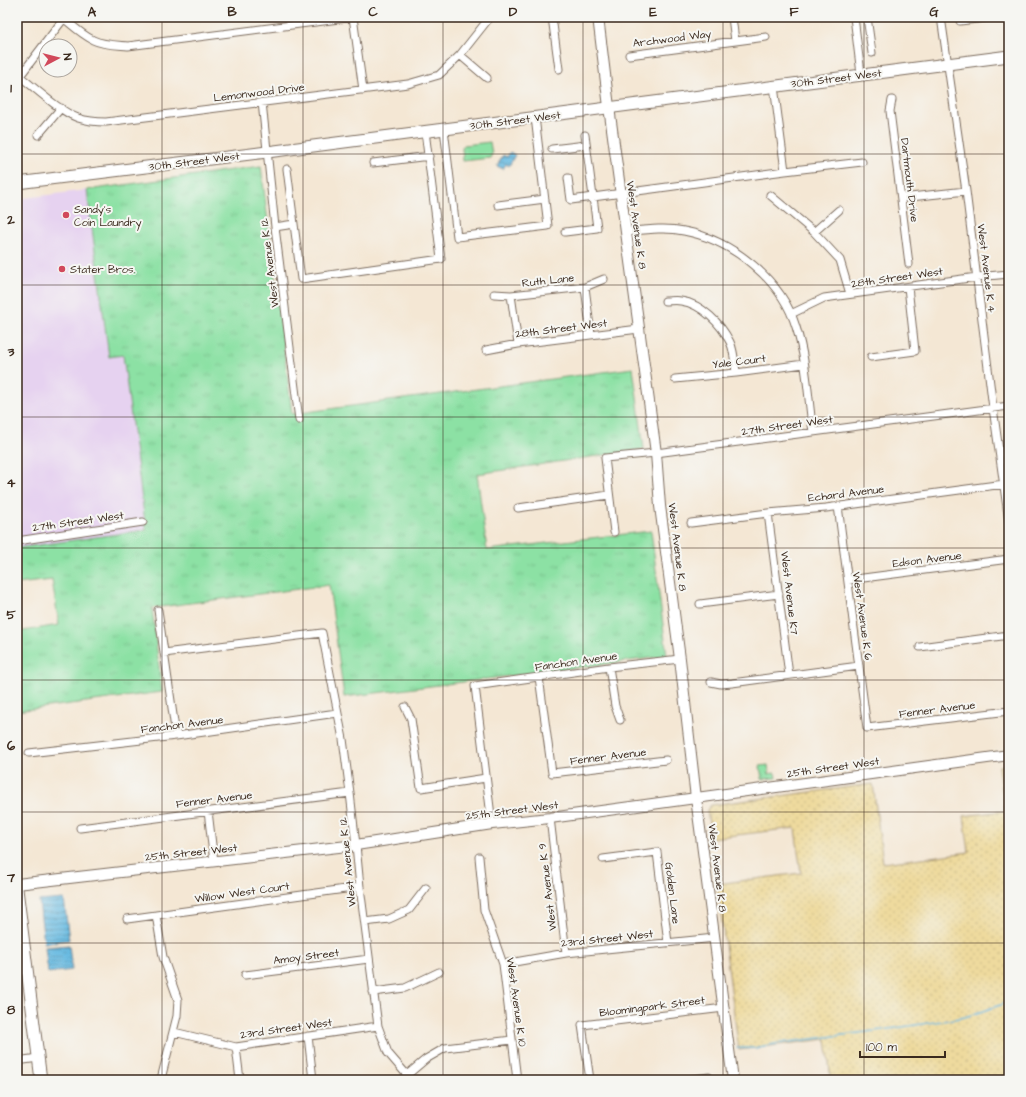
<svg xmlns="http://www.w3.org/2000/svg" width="1026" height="1097" font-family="'Architects Daughter',sans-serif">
<defs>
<pattern id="grass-tufts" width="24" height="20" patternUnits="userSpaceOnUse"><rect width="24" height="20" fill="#8ce1a4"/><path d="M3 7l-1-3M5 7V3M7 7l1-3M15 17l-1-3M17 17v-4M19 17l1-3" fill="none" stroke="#7ac18d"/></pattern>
<pattern id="sand-dots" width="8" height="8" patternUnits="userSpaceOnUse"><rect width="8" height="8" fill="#eeda9e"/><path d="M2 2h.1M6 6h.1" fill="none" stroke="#cdbb88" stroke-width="1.8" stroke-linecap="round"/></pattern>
<pattern id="water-rules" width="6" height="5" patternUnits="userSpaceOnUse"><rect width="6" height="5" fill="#65b9e1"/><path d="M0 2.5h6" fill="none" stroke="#5497b6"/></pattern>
</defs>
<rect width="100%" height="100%" fill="#f6f6f2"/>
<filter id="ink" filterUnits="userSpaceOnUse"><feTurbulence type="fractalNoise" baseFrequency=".025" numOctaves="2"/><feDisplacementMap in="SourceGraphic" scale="8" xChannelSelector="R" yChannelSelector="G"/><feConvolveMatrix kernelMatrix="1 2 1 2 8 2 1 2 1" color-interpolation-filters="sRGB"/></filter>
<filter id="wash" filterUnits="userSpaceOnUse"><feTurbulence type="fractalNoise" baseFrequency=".012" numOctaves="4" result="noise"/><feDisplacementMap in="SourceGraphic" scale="16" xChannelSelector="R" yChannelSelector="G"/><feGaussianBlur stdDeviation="0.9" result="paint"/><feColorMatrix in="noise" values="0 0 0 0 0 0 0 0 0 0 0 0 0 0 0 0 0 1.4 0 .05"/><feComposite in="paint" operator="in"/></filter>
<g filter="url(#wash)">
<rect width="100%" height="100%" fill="#f4e7d4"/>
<!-- built -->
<path fill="#e6d2f0" d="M87 190 109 357 123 355 146 530 17 548V199Z"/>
<!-- grass -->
<path fill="url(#grass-tufts)" stroke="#648661" d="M261 166 292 414 633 368 644 449 477 474 487 550 651 531 667 656 344 697 329 585 152 608 162 692 17 711V632L59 625 52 580 17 584V548L146 530 123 355 109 357 87 190Z
M768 765 769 773 768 774 775 773 776 778 762 779 760 766Z"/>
<!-- sand -->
<path fill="url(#sand-dots)" stroke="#94825e" d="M1009 765V1080H831L826 1039 739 1050 717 884 801 873 795 828 711 838 707 810 711 805 873 784 883 863 969 852 964 816 1005 811 999 766Z"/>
<!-- park -->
<path fill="#8ce1a4" stroke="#648661" d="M490 142 492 154 490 158 463 161 462 148 464 145Z"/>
<!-- water -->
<path fill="url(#water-rules)" stroke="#507280" d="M510 152 515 155 509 166 506 164 503 169 497 166 503 155 507 157Z
M64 899 69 940 44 943 39 901Z
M69 945 72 970 48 973 45 947Z"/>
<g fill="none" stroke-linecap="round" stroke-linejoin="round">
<!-- stream -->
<path stroke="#65b9e1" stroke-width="1.5" d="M737 1048H754L780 1043 882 1030 955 1019 965 1017 1009 1002"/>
</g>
</g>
<g filter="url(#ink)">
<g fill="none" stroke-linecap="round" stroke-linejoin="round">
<!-- street casing -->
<g stroke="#7c6c5e" stroke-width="9">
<path id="street" d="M62 17C72 25 81 34 93 40 103 45 117 45 128 46L355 17
M353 17 363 90
M552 17 559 69
M732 17 735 41
M854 17 861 74
M867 17 872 53
M941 17 966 191 993 408 1009 522
M960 21 995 17
M460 55 487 78
M629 55 766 37
M17 74C34 87 59 111 78 118 87 121 96 122 106 122L408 84 439 75 460 55 490 17
M20 76 65 17
M892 100 890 111 909 264
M262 102 275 227 299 420
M444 129 457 237 548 226 535 117
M38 135 61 108
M552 149 586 145
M373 163 429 156
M287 169 301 279 441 259 425 131
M785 171 862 162
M568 178 571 200 593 197 585 135
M770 195 814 232 840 260 850 294
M901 198 966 191
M498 205 545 199
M275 227 294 224
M565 232 597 228 593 197 785 171 774 86
M626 232C645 230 665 227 684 231 732 240 782 280 796 327 807 361 808 398 813 432
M814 232 839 210
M585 287 591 335
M494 294 511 295 585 287 604 279
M511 295 518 344
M665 301C670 301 676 300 681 301 702 304 721 324 730 342 734 350 735 364 736 373
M791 314 824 298 977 277 1009 274
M486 350 518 344 639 329
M871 357 915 351 908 287
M675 379 736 373 804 364
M838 506 867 728 1009 711
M518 508 609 495
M768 513 789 675
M691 523 768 513 826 508 1004 484
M614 532 605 458 656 453 1009 406
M17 541 143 522
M848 580 1009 559
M700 604 779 594
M158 610 176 736
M920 647 1009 635
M164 653 322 633 343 739 350 793 356 845 360 887 378 1026 388 1053 407 1075 405 1080
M609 667 615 706 620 720
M539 677 552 773 666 760
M711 682 721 684 732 683 859 666
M405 707 411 719 421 788 486 778
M29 753 176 736 337 713
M208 811 214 862
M550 818 566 953
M492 824 475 686 609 667 680 659
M80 828 350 793
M479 857 484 910 503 964 517 1080
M603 859 657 852 668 943
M156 915 163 957 178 1000 177 1016 162 1075 163 1080
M127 919 360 887
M365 922 389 919 409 910 426 888
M503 964 566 953 715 938
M245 975 369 959
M373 992 405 988 439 972
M174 1032 236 1047 378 1026
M308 1036 313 1080
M236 1047 240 1080
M17 1061 38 1058
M407 1075 426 1059 445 1048 512 1040
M590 1080 582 1025 724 1008
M686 1080 709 1077"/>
</g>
<!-- secondary casing -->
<g stroke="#7c6c5e" stroke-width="12">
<path id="secondary" d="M598 17 609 107 656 453 660 506 680 659 696 798 733 1080
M17 884 356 845 492 824 550 818 1009 755"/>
</g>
<!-- primary casing -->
<g stroke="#7c6c5e" stroke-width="13">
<path id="primary" d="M17 183 267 152 1009 56
M17 889 41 1080"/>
</g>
<!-- street -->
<use href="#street" stroke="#fff" stroke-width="7"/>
<!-- secondary -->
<use href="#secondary" stroke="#fff" stroke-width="10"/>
<!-- primary -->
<use href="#primary" stroke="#fff" stroke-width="11"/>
</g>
</g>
<!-- grid -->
<path fill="none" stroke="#3b2a1e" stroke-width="1" stroke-opacity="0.55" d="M162 17V1080M303 17V1080M443 17V1080M583 17V1080M723 17V1080M864 17V1080M17 154H1009M17 285H1009M17 417H1009M17 548H1009M17 680H1009M17 812H1009M17 943H1009"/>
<!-- markers -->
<g fill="#d1495b" stroke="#f6f6f2" stroke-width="1.5">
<circle cx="66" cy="215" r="4"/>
<circle cx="62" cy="269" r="4"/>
</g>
<g text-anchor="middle" stroke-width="4" stroke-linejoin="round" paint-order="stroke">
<!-- street labels -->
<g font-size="11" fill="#3b2a1e" stroke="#f6f6f2">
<text transform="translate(672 38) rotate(-7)" y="4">Archwood Way</text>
<text transform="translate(836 78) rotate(-7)" y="4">30th Street West</text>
<text transform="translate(259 92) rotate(-7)" y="4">Lemonwood Drive</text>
<text transform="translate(515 120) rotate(-7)" y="4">30th Street West</text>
<text transform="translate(194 161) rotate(-7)" y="4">30th Street West</text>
<text transform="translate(910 180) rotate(83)" y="4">Dartmouth Drive</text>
<text transform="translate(637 225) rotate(82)" y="4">West Avenue K 8</text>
<text transform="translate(269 263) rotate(-97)" y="4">West Avenue K 12</text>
<text transform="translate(987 268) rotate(83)" y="4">West Avenue K 4</text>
<text transform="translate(897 277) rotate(-8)" y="4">28th Street West</text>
<text transform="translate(548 280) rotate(-6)" y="4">Ruth Lane</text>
<text transform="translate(561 328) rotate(-7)" y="4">28th Street West</text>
<text transform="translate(739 361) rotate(-7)" y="4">Yale Court</text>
<text transform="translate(787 425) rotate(-8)" y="4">27th Street West</text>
<text transform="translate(846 493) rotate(-7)" y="4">Echard Avenue</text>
<text transform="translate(78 521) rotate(-8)" y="4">27th Street West</text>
<text transform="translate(678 547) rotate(83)" y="4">West Avenue K 8</text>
<text transform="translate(927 559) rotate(-7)" y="4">Edson Avenue</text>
<text transform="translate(790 593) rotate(83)" y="4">West Avenue K7</text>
<text transform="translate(863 616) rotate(82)" y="4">West Avenue K 6</text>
<text transform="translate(576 661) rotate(-8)" y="4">Fanchon Avenue</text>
<text transform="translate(937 709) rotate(-7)" y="4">Fenner Avenue</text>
<text transform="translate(182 724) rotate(-7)" y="4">Fanchon Avenue</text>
<text transform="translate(608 756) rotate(-7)" y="4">Fenner Avenue</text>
<text transform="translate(833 767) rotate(-8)" y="4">25th Street West</text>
<text transform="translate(214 799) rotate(-7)" y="4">Fenner Avenue</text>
<text transform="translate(512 810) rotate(-7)" y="4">25th Street West</text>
<text transform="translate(191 852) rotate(-6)" y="4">25th Street West</text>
<text transform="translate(347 862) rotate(-96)" y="4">West Avenue K 12</text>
<text transform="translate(718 868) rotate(83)" y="4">West Avenue K 8</text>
<text transform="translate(547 887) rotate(-97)" y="4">West Avenue K 9</text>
<text transform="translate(242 892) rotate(-8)" y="4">Willow West Court</text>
<text transform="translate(673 893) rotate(83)" y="4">Golden Lane</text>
<text transform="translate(607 938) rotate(-6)" y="4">23rd Street West</text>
<text transform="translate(306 956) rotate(-7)" y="4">Amoy Street</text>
<text transform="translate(517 1002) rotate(82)" y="4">West Avenue K 10</text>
<text transform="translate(652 1006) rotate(-7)" y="4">Bloomingpark Street</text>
<text transform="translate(286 1028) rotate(-8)" y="4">23rd Street West</text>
</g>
<!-- poi labels -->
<g font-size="11" fill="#3b2a1e" stroke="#f6f6f2" text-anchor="start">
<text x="74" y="213">Sandy's<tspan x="74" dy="13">Coin Laundry</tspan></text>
<text x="70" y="273">Stater Bros.</text>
</g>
</g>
<!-- margin -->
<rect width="1026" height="1097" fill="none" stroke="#f6f6f2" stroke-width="44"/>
<!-- north arrow -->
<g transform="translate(58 58) rotate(83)"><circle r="19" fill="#f6f6f2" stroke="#aba49d"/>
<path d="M0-3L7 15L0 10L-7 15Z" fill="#d1495b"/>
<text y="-6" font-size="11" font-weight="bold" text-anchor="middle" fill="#3b2a1e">N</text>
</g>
<!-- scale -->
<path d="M860 1051v6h85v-6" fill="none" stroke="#3b2a1e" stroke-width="2"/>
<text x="866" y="1051" font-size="12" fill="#3b2a1e" stroke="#f6f6f2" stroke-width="3" paint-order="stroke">100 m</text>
<rect x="22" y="22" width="982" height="1053" fill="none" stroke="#3b2a1e" stroke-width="1.5"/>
<g font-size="13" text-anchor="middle" font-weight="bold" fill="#3b2a1e">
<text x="92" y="16">A</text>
<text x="232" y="16">B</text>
<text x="373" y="16">C</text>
<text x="513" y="16">D</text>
<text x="653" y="16">E</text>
<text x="794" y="16">F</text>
<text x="934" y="16">G</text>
<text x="11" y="92">1</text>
<text x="11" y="224">2</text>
<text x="11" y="356">3</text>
<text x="11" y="487">4</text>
<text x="11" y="619">5</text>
<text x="11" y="750">6</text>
<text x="11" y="882">7</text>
<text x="11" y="1014">8</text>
</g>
</svg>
